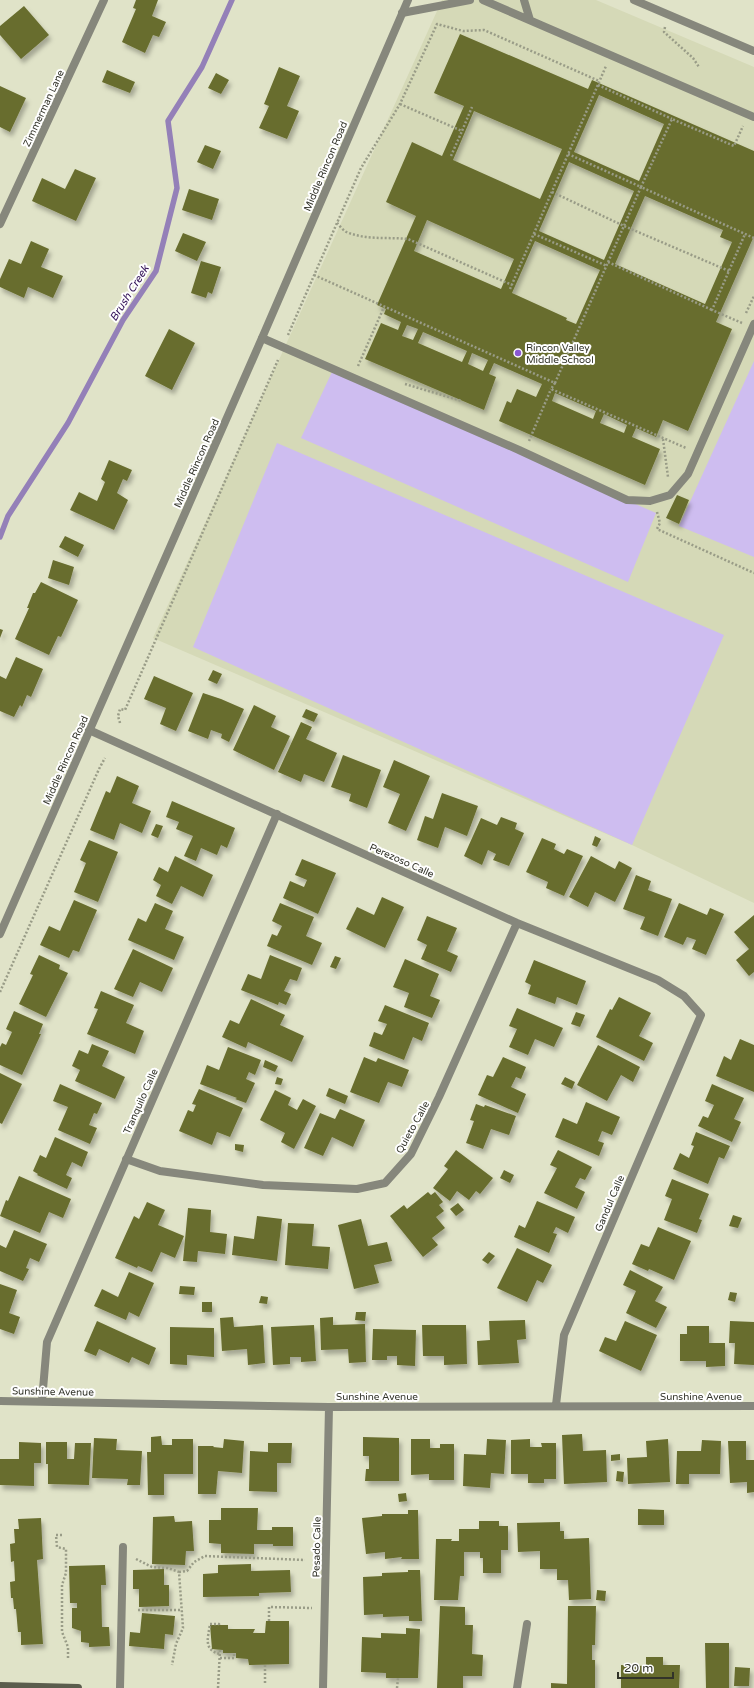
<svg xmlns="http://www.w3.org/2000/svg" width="754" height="1688" font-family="'Varela Round',sans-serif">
<defs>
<filter id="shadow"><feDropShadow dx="2.5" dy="4.5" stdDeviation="2" flood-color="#0004"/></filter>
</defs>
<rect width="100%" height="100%" fill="#e0e3c8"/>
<!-- built -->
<path fill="#d5d9b7" d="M442 0H596L754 67V903L632 845 153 638Z"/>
<!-- green -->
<path fill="#cebdf0" d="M754 361V557L679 526Z
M332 372 656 513 628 582 301 438Z
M277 443 724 635 632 845 193 647Z"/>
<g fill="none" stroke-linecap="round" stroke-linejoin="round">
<!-- stream -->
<path stroke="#9480b8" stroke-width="5.5" d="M0 537 8 516 68 423 123 320 156 271 177 188 168 121 202 67 232 0"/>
</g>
<!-- building -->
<path fill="#686d2e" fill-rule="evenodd" filter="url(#shadow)" d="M136 0H158L152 16 166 22 159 37 153 35 145 53 122 42 136 9 133 8Z
M24 6 49 35 21 59 0 35V26Z
M460 34 588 89 592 80 754 151V236L716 322 732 329 688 431 663 420 656 437 636 428 632 437 660 449 645 485 499 421 507 401 511 403 517 389 536 397 542 384 494 363 489 374 496 377 484 410 365 359 381 323 398 330 401 322 384 314 386 309 377 305 416 216 386 202 412 142 442 156 464 106 434 93ZM599 95 664 124 639 181 574 152ZM474 111 562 149 540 199 453 160ZM569 162 634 191 604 260 539 231ZM645 196 723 230 720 237 732 242 705 304 615 264ZM427 220 514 259 501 289 414 251ZM535 241 600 270 576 324 566 320 567 318 512 293ZM407 325 418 329 413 340 402 336ZM423 332 467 351 462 362 418 343ZM472 353 488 360 483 371 468 364ZM555 393 596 411 593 419 552 401ZM604 414 627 425 624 433 600 423Z
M279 67 300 76 287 106 299 111 287 139 259 128 269 106 264 104Z
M107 70 135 82 130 93 102 82Z
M216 73 229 80 221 94 208 88Z
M0 86 26 98 10 132 0 127Z
M205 145 221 151 213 169 197 162Z
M75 169 96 178 76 221 32 201 42 178 65 189Z
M189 189 219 199 212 220 182 210Z
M183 233 206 242 197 261 175 251Z
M31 241 49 249 41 267 63 276 53 298 28 287 24 298 0 287V279L9 259 21 264Z
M201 261 221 267 212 294 208 292 206 298 191 293Z
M169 329 195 343 172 390 145 376Z
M109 460 132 470 127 481 123 479 117 493 128 500 114 530 70 510 79 492 97 501 105 482 101 479Z
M677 495 689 500 679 524 666 518Z
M65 536 84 545 78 557 59 547Z
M53 560 74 567 69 585 48 578Z
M41 582 78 600 61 637 58 636 49 655 15 639 29 608H27L33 593H35Z
M0 629 3 630 0 638Z
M16 657 43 669 31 697 27 695 22 707 20 705 14 717 0 711V676L6 679Z
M213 670 222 674 217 684 208 680Z
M154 676 193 693 176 731 160 724 166 708 144 699Z
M203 693 221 699 244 709 229 742 221 738 222 734 211 730 208 739 188 731Z
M254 705 276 716 271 727 290 736 274 770 233 750Z
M306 709 318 714 314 722 302 717Z
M301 722 312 727 306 739 337 753 324 782 304 774 301 782 278 772Z
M343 755 381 770 367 808 349 801 351 794 331 787Z
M394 760 430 776 406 831 388 823 400 794 383 787Z
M117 776 139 786 132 803 151 811 142 833 120 823 114 840 90 830 106 791 110 793Z
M442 793 478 806 467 836 445 827 438 848 417 840 425 816 433 819Z
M172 801 235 828 227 848 221 845 217 855 201 848 196 861 184 856 193 836 176 829 179 822 166 817Z
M501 817 517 823 515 829 524 833 509 866 493 860 496 854 488 850 482 865 464 856 481 818 497 825Z
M156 824 163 826 158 838 151 835Z
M595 836 601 839 597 847 592 845Z
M542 838 556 844 554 849 564 854 567 849 583 856 564 896 546 888 548 882 526 872Z
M89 840 118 852 98 902 74 892 86 863 80 860Z
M175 856 213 875 203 897 181 886 172 904 156 896 161 885 153 880 159 867 168 872Z
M591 856 615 869 619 861 632 868 615 902 595 892 588 907 569 897Z
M302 859 336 873 318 914 283 898 290 881 304 887 307 880 295 875Z
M636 875 651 881 648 890 672 899 658 936 640 929 645 917 623 909Z
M382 897 404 907 385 948 346 929 357 907 374 915Z
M74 900 97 910 79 952 73 950 69 958 40 945 49 926 60 931Z
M155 903 173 911 165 929 184 937 174 960 128 940 138 918 146 922Z
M280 903 314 917 306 936 322 943 312 965 267 946 272 934 277 936 282 926 272 921Z
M679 903 707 915 710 908 724 914 706 955 692 949 696 940 687 937 683 945 664 937Z
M754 915V972L749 976 736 960 749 949 734 932Z
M427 916 457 928 447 951 458 956 451 972 421 959 427 945 417 940Z
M133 949 173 968 162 992 140 982 133 997 114 989Z
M39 955 60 965 59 969 68 973 46 1017 19 1004 33 975 30 974Z
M270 955 302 968 297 981 290 979 284 991 291 994 286 1005 279 1002 278 1005 241 990 248 974 261 979Z
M335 956 341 958 336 969 330 967Z
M405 959 439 974 430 996 440 1000 432 1018 404 1007 409 993 393 987Z
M534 960 586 981 577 1005 557 997 555 1004 528 994 531 985 525 982Z
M101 991 134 1005 126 1023 144 1031 135 1054 87 1034 98 1009 94 1008Z
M619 997 651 1013 639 1036 653 1043 644 1061 596 1037 610 1009 612 1010Z
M251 999 285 1015 280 1025 304 1036 292 1062 248 1042 246 1048 222 1037 230 1020 239 1024Z
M385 1005 429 1023 422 1041 413 1037 404 1060 369 1046 374 1032 382 1035 387 1024 378 1021Z
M517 1008 563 1028 554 1047 535 1039 528 1055 509 1047 517 1029 509 1026Z
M14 1011 43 1024 39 1034H41L22 1075 0 1065V1047L2 1043 6 1045 12 1032 6 1029Z
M576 1012 585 1015 580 1027 571 1024Z
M740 1039 754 1045V1092L716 1076 724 1056 731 1060Z
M92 1044 109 1051 102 1066 125 1077 115 1099 75 1081 80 1070 72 1066 79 1050 88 1054Z
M598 1045 640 1067 633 1082 621 1075 607 1101 577 1085Z
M228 1047 261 1060 255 1075 249 1072 246 1079 255 1083 246 1103 235 1099 237 1098 200 1084 207 1065 219 1070Z
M364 1057 376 1062 378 1058 409 1070 402 1087 388 1082 379 1103 350 1092Z
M503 1057 526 1067 521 1079 516 1077 511 1087 526 1094 518 1113 478 1095 487 1075 493 1077Z
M265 1060 278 1066 275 1072 263 1067Z
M0 1073 22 1084 2 1124 0 1123Z
M277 1077 283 1079 281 1085 275 1084Z
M565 1077 575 1082 572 1089 561 1084Z
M60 1084 102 1103 97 1114 94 1113 89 1125 97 1128 90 1144 58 1130 68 1107 53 1101Z
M712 1084 744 1098 734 1119 741 1122 732 1142 698 1126 703 1116 708 1118 714 1105 705 1101Z
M329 1088 348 1096 345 1104 326 1096Z
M199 1089 243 1108 230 1137 217 1132 212 1145 179 1131 188 1110 193 1112 196 1105 192 1104Z
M275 1090 291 1098 288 1105 297 1110 303 1099 316 1106 294 1149 281 1142 285 1133 260 1120Z
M586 1102 620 1117 612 1135 602 1131 598 1141 604 1143 599 1156 555 1137 563 1118 577 1124Z
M476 1104 484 1107 485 1105 516 1116 509 1135 491 1129 483 1149 466 1143 474 1121 470 1120Z
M340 1109 365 1120 353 1147 332 1137 323 1156 304 1148 320 1113 335 1119Z
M696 1132 730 1146 724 1159 719 1157 708 1184 673 1169 680 1153 689 1158 694 1146 691 1145Z
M55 1137 88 1152 82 1167 72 1162 66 1175 72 1178 67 1189 37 1175 38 1174 33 1171 40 1155 46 1158Z
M235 1144 244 1145 243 1152 235 1150Z
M456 1150 493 1178 480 1194 476 1191 469 1200 457 1191 450 1201 433 1188 448 1169 444 1166Z
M558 1150 592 1167 585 1180 580 1178 575 1187 585 1192 577 1209 544 1193 557 1168 550 1165Z
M504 1170 514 1175 510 1183 500 1178Z
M19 1176 71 1199 63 1218 49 1212 40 1233 0 1216 6 1200 8 1201Z
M672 1179 709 1194 699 1219 702 1220 697 1233 664 1220 672 1199 665 1196Z
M428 1192 431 1195 435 1192 443 1202 439 1205 444 1211 436 1217 445 1228 432 1238 438 1245 423 1257 390 1216 404 1205 407 1209Z
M537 1201 575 1217 568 1233 556 1227 553 1233 557 1234 549 1253 514 1237 519 1225 525 1228Z
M147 1202 165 1210 158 1225 184 1236 175 1258 161 1252 152 1272 138 1266 137 1268 115 1258 134 1216 139 1219Z
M458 1203 464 1210 456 1216 450 1209Z
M188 1208 211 1210 210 1232 227 1234 225 1254 198 1251 197 1262 183 1261Z
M733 1215 742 1218 738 1228 729 1226Z
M257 1216 282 1219 277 1261 232 1255 234 1236 254 1239Z
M361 1219 368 1246 387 1242 392 1261 374 1265 379 1283 354 1289 338 1225Z
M288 1223 314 1224 312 1246 330 1247 328 1269 285 1265Z
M658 1227 691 1241 674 1280 649 1269 648 1271 632 1264 641 1244 649 1247Z
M14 1230 47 1244 39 1262 30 1258 26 1268 29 1269 23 1281 0 1271V1245L6 1248Z
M517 1248 552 1265 543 1283 537 1280 527 1302 497 1288Z
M489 1252 495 1256 488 1264 482 1260Z
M630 1270 663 1287 655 1301 667 1307 656 1328 626 1313 636 1291 623 1285Z
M129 1272 154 1283 139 1317 129 1312 126 1320 94 1306 102 1289 118 1297Z
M0 1284 17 1290 9 1313 20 1317 14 1334 0 1329Z
M180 1286 195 1287 194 1295 179 1294Z
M730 1292 737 1293 735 1302 728 1300Z
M261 1296 268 1297 267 1304 259 1303Z
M202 1302H212V1312H202Z
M356 1312H366L365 1321 355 1320Z
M233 1317 234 1327 263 1325 265 1363 248 1365 247 1349 222 1351 220 1318Z
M333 1317V1325L365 1324 366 1362 349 1363 348 1349 321 1350 320 1318Z
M525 1320 526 1339 517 1340 519 1363 478 1365 477 1341 490 1340 489 1321Z
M97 1321 156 1348 149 1365 132 1357 129 1363 99 1349 96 1356 84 1351Z
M625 1321 657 1335 641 1371 599 1351 605 1337 616 1341Z
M730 1321 754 1322V1365L734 1364 735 1343H729Z
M314 1325 316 1361 301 1362V1357H290V1364L273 1365 271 1327Z
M422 1325H466L467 1364 444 1365V1356H423Z
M687 1326H709V1343H725V1366L706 1367V1361H680V1334H687Z
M170 1327 214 1328V1357L187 1355V1365L170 1364Z
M373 1329 416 1330 415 1366 397 1365V1356H387V1360H372Z
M582 1434 583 1451 606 1450 607 1482 564 1484 562 1435Z
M161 1436 162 1445H172V1439H193V1474H164V1495H148L147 1452H151V1437Z
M363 1437 399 1438V1481H365L366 1469H369V1456H363Z
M94 1438 117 1439 116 1450 142 1451 140 1485H127L128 1479 92 1478Z
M224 1439 244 1441 242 1473 218 1471 216 1494H198V1446H214L213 1447 223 1448Z
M411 1439H430V1448H440V1444H454V1480H429V1474L411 1475Z
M487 1439 506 1440 504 1474 491 1473 490 1488 463 1486 464 1454 486 1455Z
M530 1439V1447H542L541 1443H556V1479H544V1483H528V1474H511V1440Z
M668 1439 670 1482 628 1484 627 1458 647 1457 646 1441Z
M702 1440 721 1441 720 1474H689V1484H676L677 1451H701Z
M728 1441H746V1460H754V1492L747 1493V1482L730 1483Z
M19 1442 41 1443V1463H34V1486L0 1485V1459H19Z
M46 1442H67V1459H74L75 1443H91L89 1485 48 1484V1464H46Z
M268 1443H292L291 1463H277V1492L249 1491 250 1451 268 1452Z
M620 1454V1460L611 1461V1455Z
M617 1471 624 1472 623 1482 616 1481Z
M406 1493 407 1501 399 1502 398 1494Z
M221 1508H258L257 1530H272V1527H293V1546H273V1544H254V1554L221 1553V1544L209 1543V1520H221Z
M638 1509 664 1510V1525H638Z
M408 1510H418L419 1559H401L402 1557 385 1559V1552L366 1554 362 1518 382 1516V1514H408Z
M174 1516 175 1522 192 1521 194 1551H186L185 1565 152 1564 153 1517Z
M41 1518 43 1559 37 1560 43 1644 21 1645V1632H18L16 1609H14L13 1598H11L10 1582 15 1581 14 1561 11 1562 10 1544 15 1543 14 1529H19L18 1519Z
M479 1521H499V1526H508V1550H501V1573H483V1558H480V1552H464V1576H460L458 1600H434L436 1539H452L451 1541H459V1529H479Z
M560 1522V1531H564V1539L589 1538 591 1599 569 1600 568 1580H557V1569H540V1551L518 1552 517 1523Z
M251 1564V1571L290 1570 291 1592 259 1593V1596L203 1597V1574L218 1573V1565Z
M105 1565 106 1585H101L102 1627H109L110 1646 89 1647V1643L81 1642V1631L72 1628V1608H77V1603H70L69 1566Z
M164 1569V1585H169V1606L139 1607V1589H133V1570Z
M408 1570H420L422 1621H409V1616L383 1617V1614L364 1615 363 1577 382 1576V1573L408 1572Z
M597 1590 606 1591 605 1601 596 1600Z
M440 1606 465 1607V1625H473L472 1654 483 1655 482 1676H463V1688H437Z
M568 1606H596L595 1645H592V1660H595V1688H551V1683L567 1684Z
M142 1613 175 1616 173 1635 165 1634 164 1649 129 1646 130 1632 140 1633Z
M266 1621H289V1664L249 1665 248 1659 236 1658V1653H223V1650L212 1649 210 1625H228V1629H255L253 1633H265Z
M406 1628 420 1629 418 1678H386V1673L361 1672 362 1637 381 1638V1633L406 1634Z
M705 1643H729V1688H706Z
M646 1657H663V1665H680L679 1688H621V1665L646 1666Z
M735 1667 750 1668 749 1686H734Z"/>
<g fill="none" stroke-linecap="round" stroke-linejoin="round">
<!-- path -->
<path stroke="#999c87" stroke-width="2.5" stroke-dasharray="2 2" stroke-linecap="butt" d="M665 27 664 32 693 58 699 67
M598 85 672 119
M400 104 462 131 472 107
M568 154 641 187 672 119 734 146 743 126
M451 156 462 131
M552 192 624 226 729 271
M337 223C340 226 344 232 349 233 368 240 389 237 408 239L512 285
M534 234 607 266
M608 262 712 310
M314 275 555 383 551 389 686 448
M510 289 606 66
M746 313 754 296
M742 323 712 310 745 234
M288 335 361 168 400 104 437 24 463 31 484 30 599 81
M358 366 384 307
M555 383 641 187 754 238
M405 384 462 401
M663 439 668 477
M529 441 551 389
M657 512 660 523 657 529 754 573
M120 723 118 716 120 709 125 710 278 360
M0 992 99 769 105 758
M62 1535H56L57 1547 66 1549V1573L62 1585V1632L68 1647V1659
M136 1559 152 1567 168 1568 179 1572 183 1628 176 1644 172 1665
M179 1572 187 1571 194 1562 205 1556 305 1560
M138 1610H182
M269 1621V1607L312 1608
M219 1625V1624H210C208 1638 203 1650 220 1654
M220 1658H234V1653
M265 1683V1665
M218 1688 220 1650
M397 1688 398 1678"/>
<!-- service -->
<path stroke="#86877c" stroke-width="8" d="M483 0 754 117
M524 0 530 20
M402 13 470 0
M262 338 519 450 627 500 650 501 670 495 688 474 754 324
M120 1688 123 1547"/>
<!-- minor -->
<path stroke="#86877c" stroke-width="8" d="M0 224 104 0
M89 730 517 923 658 980 684 996 701 1015 564 1335 556 1405
M126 1159 160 1171 263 1185 357 1189 385 1183 411 1154 439 1097 517 923
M0 1401 329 1407 754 1406
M42 1401 47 1342 277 814
M323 1688 329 1407
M517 1688 527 1624"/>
<!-- tertiary -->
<path stroke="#86877c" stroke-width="8" d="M634 0 754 51
M0 934 262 338 408 0"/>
<!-- secondary -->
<path stroke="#5b5d4d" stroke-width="8" d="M0 1686 78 1688"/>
</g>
<!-- markers -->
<circle fill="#8a58d1" stroke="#fff" stroke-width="1.5" cx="518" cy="353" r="4"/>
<g text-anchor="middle" stroke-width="4" stroke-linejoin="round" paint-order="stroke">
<!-- street labels -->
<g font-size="10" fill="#323329" stroke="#fff">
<text transform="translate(43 108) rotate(-65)" y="4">Zimmerman Lane</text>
<text transform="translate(325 166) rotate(-67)" y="4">Middle Rincon Road</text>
<text transform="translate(196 463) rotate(-66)" y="4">Middle Rincon Road</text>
<text transform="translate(65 760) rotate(-66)" y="4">Middle Rincon Road</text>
<text transform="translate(402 860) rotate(24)" y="4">Perezoso Calle</text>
<text transform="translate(140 1101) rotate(-66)" y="4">Tranquilo Calle</text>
<text transform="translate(412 1127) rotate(-61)" y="4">Quieto Calle</text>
<text transform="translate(609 1203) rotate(-67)" y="4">Gandul Calle</text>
<text transform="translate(53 1391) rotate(1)" y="4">Sunshine Avenue</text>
<text x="377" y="1400">Sunshine Avenue</text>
<text x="701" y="1400">Sunshine Avenue</text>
<text transform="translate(316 1547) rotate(-89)" y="4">Pesado Calle</text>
</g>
<!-- poi labels -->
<g font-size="10" fill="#323329" stroke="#fff" text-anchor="start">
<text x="526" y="351">Rincon Valley<tspan x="526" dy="12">Middle School</tspan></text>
</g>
<!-- water labels -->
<g font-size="11" font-style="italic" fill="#341459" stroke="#fff">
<text transform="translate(129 293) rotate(-58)" y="4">Brush Creek</text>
</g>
</g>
<!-- scale -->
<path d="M618 1672v6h55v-6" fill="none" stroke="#323329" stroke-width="2"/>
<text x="624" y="1672" font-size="12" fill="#323329" stroke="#ffffff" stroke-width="3" paint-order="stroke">20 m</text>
</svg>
